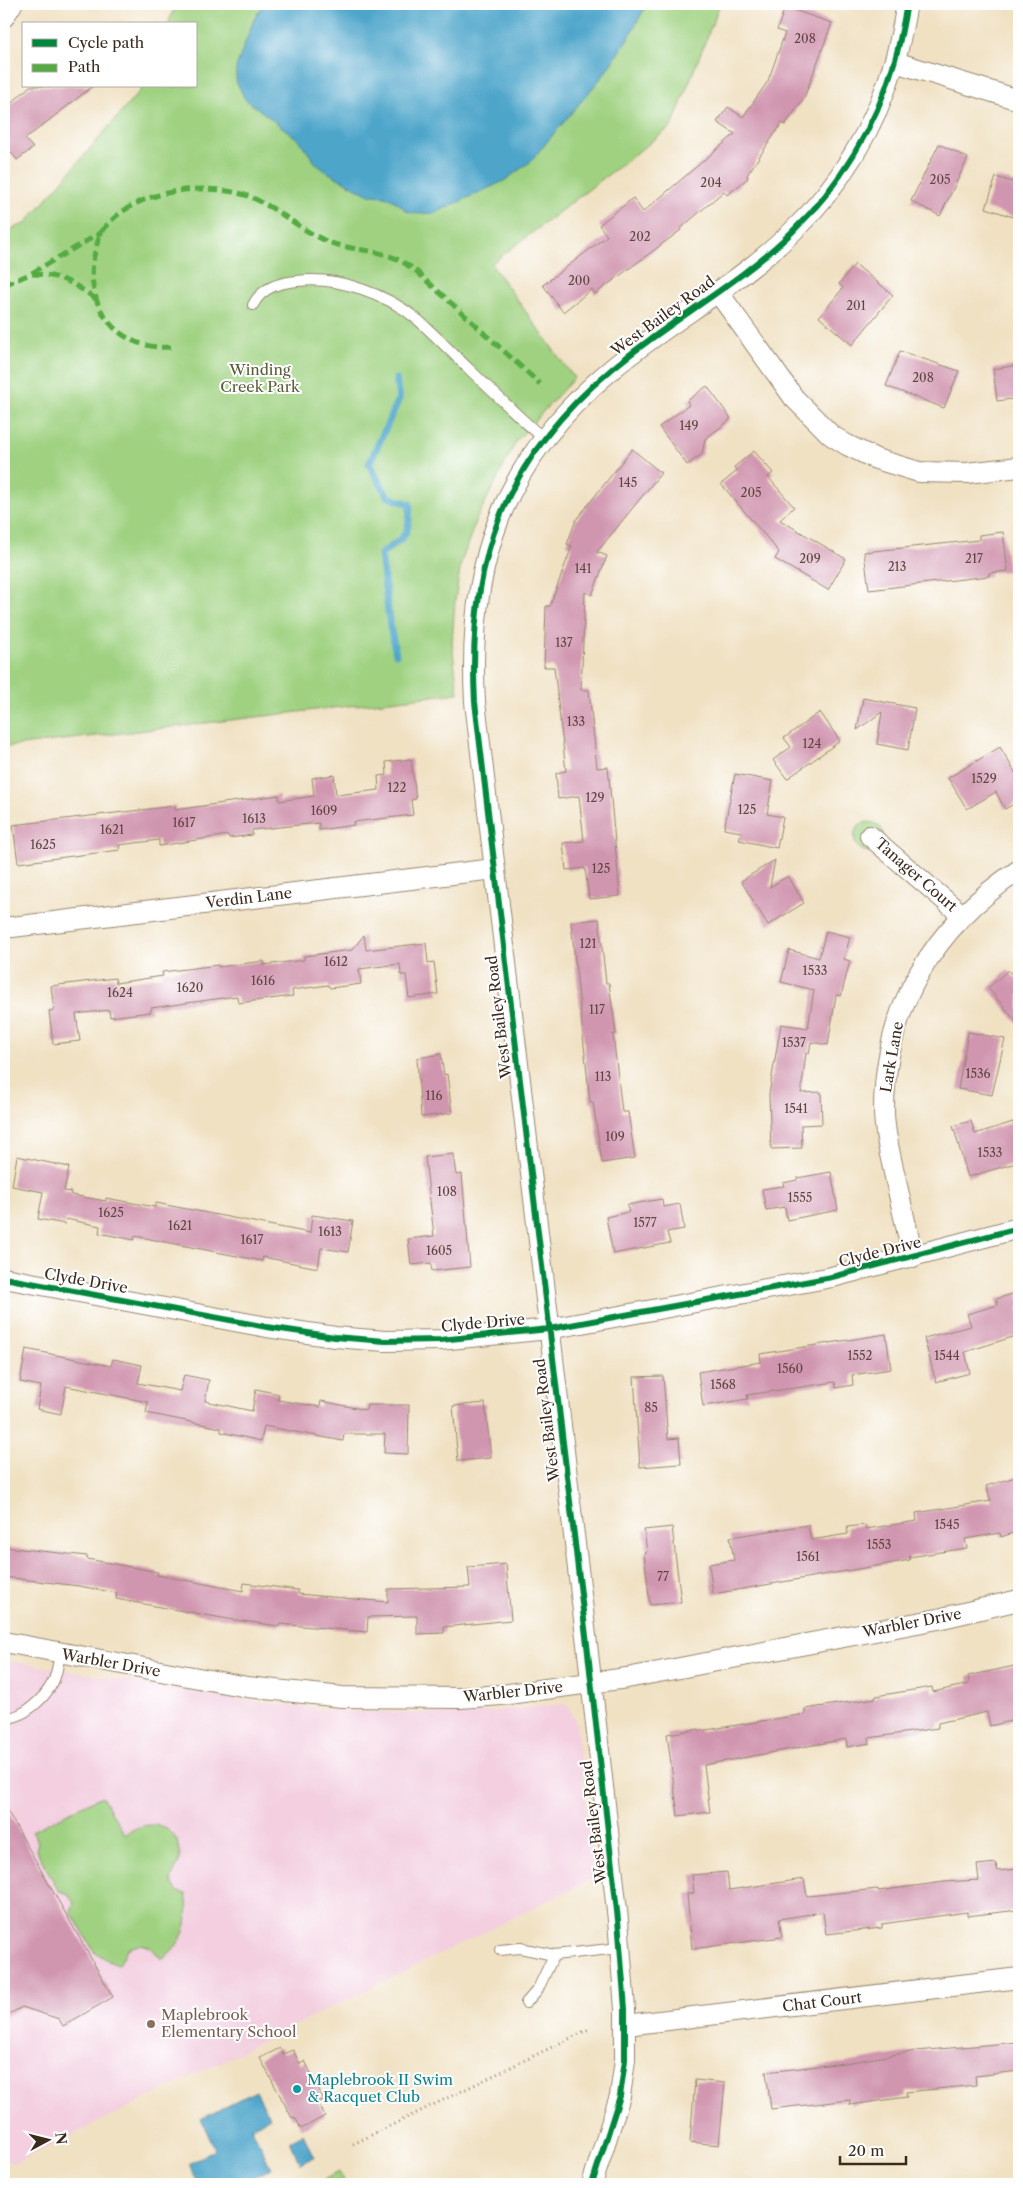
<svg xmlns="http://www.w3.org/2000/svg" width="1023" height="2188" font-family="'Libre Caslon Text',serif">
<rect width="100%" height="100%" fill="#fff"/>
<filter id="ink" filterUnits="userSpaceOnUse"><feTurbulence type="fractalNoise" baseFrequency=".02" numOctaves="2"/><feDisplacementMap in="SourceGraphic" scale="10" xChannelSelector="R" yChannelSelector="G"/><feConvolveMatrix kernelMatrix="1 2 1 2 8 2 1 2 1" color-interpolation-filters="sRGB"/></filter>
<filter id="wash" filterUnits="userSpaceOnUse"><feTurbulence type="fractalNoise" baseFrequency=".0096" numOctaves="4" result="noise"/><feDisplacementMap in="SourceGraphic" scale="20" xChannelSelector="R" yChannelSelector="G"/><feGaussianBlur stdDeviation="1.12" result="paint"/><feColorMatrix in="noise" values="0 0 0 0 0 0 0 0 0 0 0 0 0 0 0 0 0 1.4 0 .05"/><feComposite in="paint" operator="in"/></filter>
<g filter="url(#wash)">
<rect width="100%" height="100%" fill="#f0e1c3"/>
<!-- built -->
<path fill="#f3cfe0" d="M4 1660 211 1695 330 1710 412 1713 483 1712 563 1704 569 1707 576 1723 594 1878 20 2161 14 2163 4 2160Z"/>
<!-- green -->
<path fill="#9fd180" stroke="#6d7e4f" d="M176 4H720L672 126 491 264 574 378 517 440 476 520 461 563 455 600 452 643 458 693 4 747V232L25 224 144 86H196V24H168Z
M854 837a15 15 0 1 1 30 0a15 15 0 1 1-30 0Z
M102 1796 125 1835C146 1817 179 1823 180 1855 180 1865 173 1871 171 1881L178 1892 186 1894C191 1919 184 1946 161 1959L152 1948 141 1944 127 1949 119 1965C108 1963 104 1956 94 1952L71 1912 74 1903 67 1893 59 1891 36 1850 38 1842 32 1831Z
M339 2172 345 2184H315Z"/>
<!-- water -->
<path fill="#4da5ca" stroke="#446874" d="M264 4H647L629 37 602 77 530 162 504 181 435 213 417 214 406 211 398 203 385 196 369 195 327 172 316 164 299 140 245 99 236 81V67L254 19Z
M256 2091 270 2117 252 2128 271 2168 239 2184H198L189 2164 215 2150 201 2119Z
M303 2134 314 2157 300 2164 290 2141Z"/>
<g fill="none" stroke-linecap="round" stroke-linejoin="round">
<!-- stream -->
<path stroke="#4da5ca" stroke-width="7" d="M396 379 399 399 369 464 388 497 410 504C409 536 407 535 381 554L390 627 396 654"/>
</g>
<g id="blocks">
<!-- building -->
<path fill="#d095af" d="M785 7 832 23 804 98 785 125 782 123 747 175 748 178 727 195 724 191 680 229 681 230 595 294 592 289 563 312 543 285 607 236 599 225 633 198 643 212 735 134 717 122 728 107 743 117 768 81 785 33 777 30Z
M30 86H93L25 139 33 148 17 160 4 143V110Z
M939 144 968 158 940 216 911 201Z
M996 177 1019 184V219L986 208Z
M855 264 893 295 852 345 819 317 843 288 839 284Z
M900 351 959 371 944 408 886 386Z
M1019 365V398L997 401 993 369Z
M707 386 730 417V420L705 439 702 454 687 465 659 427 689 405 687 401Z
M632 449 661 473 597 552 607 556 592 595 585 592 581 690H589L597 768 608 767 620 896 589 899 585 868 566 870 563 843 584 841 579 796 558 799 556 773 566 771 554 667H544L546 606H550L572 546 567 544 576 520Z
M754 451 773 473 768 477 794 507 780 520 846 559 828 590 775 559 779 552 721 484 737 471 734 467Z
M1003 532 1008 571 989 573V576L869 590 864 552 979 540V535Z
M863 698 915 708 908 750 877 744 882 712 857 730Z
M820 712 840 741 787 779 773 760 791 747 784 738Z
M1000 747 1019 779V801L1005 809 996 792 967 809 948 778Z
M411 759 416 799 411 800 413 815 353 822 354 825 319 830V823L299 825 252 830V835L229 838 228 835 159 846V840L119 845 120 850 18 863 13 825 175 806V810L279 795V801L314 796 312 778 334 775 336 795 379 790 378 776 387 775 386 762Z
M735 774 773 781 767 814 783 817 777 848 739 840 741 832 724 829Z
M775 860 770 887 788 876 804 903 768 925 741 881Z
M599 919 606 983H609L616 1034H613L622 1112H628L635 1158 602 1163 593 1102H590L571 922Z
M826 931 850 937 844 959 850 961 841 996 836 995 828 1045 811 1042 809 1054 806 1053 801 1093 821 1092 822 1124 801 1125 802 1148 771 1149 769 1094 781 1024 808 1028 814 990 781 982 789 950 819 958Z
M364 935 366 950 426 943 428 963 434 962 438 994 409 998 406 975H401L400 964 359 969 361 984 330 988 328 985 292 990 293 996 238 1003 237 996 151 1008V1012L110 1017 109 1010 76 1014 80 1041 53 1044 49 1011 54 1010 51 986 115 978 116 983 163 976 162 972 218 965V967L264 961V965L304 960V956L352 950Z
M1008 970 1019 982V1025L988 988Z
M968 1032 1005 1039 992 1095 958 1089Z
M441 1054 444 1075 447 1074 452 1113 421 1117 417 1058Z
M971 1121 975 1134 1013 1122 1019 1144V1162L968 1177 953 1126Z
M453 1154 456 1175 462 1174 470 1267 432 1271 431 1263 411 1265 408 1239 434 1236 425 1157Z
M17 1156 69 1167 64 1191 71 1192V1195L106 1201V1198L155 1207 156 1203 310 1233 312 1215 353 1221 348 1252 321 1248 318 1268 263 1257 262 1261 135 1236 134 1240 99 1233 100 1226 66 1219 65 1224 38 1219 43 1192 12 1186Z
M831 1172 838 1210 787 1220 785 1207 766 1210 762 1189 784 1186 783 1183 797 1180V1178Z
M662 1199 663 1207 680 1204 684 1229 667 1232 670 1243 613 1254 606 1217 629 1212 627 1205Z
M1019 1292V1335L965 1352 970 1373 936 1382 924 1338 971 1326 967 1314 998 1305 996 1299Z
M886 1334 891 1369 852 1375 853 1385 836 1388 835 1382 747 1395 748 1399 703 1406 698 1372 761 1362 760 1354Z
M26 1349 111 1366 113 1359 142 1365 138 1383 180 1391 184 1375 209 1380 205 1401 252 1411 256 1389 279 1394 278 1400 320 1407 321 1401 366 1410 367 1405H409L408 1454 384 1453 385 1434H344L343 1441 264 1426 261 1441 221 1432V1428L146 1413 148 1402 66 1386 61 1414 37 1409 41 1386 20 1382Z
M663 1376 668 1439 679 1438 681 1464 640 1467 634 1377Z
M485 1403 491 1458 458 1461 453 1406Z
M1019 1476V1531L1001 1537 1000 1533 965 1539 967 1548 909 1557 910 1560 713 1594 709 1564 734 1560 730 1537 808 1525 811 1540 848 1534 847 1527 865 1525 866 1529 917 1521 916 1513 991 1501 986 1486Z
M672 1527 681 1602 650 1605 644 1553 647 1552 644 1530Z
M4 1547 87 1556V1559L158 1572 157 1575 243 1591 244 1583 298 1590V1594L388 1602V1589L470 1587 468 1567 506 1564 511 1620 444 1627V1633L417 1634V1616L368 1617 367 1632 280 1624 279 1626 228 1619 116 1599 117 1593 79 1586 4 1577Z
M1019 1665V1719L990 1726 987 1712 938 1723V1728L869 1738 870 1743 847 1747 846 1739 704 1765 710 1812 678 1816 667 1734 699 1729 700 1731 805 1714V1709L876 1698V1696L932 1687 933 1692 969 1684 968 1676Z
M4 1805 113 1997 63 2026 59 2019 22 2007 4 2017Z
M996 1863 997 1871 1019 1869V1910L967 1916V1912L882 1924V1928L826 1934 823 1912 779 1919 782 1937 692 1949 687 1894 694 1893 692 1875 727 1872 729 1890 804 1879 807 1896 878 1889V1891L944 1882 979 1880 977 1865Z
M1019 2042V2071L975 2076 976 2085 906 2092 907 2097 850 2105V2100L771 2109 766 2072 845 2063 916 2051Z
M280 2048 283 2054 293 2050 300 2064 305 2061 324 2100 318 2102 325 2116 301 2129 295 2117 292 2118 260 2058Z
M695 2080 725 2083 719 2145 690 2142Z"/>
</g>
</g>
<g filter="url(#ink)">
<use href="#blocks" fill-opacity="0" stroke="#968670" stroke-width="1"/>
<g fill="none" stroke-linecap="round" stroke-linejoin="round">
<!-- lane casing -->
<g stroke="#968670" stroke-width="12">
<path id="lane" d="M253 305C262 287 279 283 297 281 338 276 387 294 418 320 436 336 453 354 470 370 494 393 518 416 543 438
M4 1718C23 1719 45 1698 53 1682 57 1674 58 1663 60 1654
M500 1950 520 1948 554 1955 620 1948
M526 2003 538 1989 554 1955"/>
</g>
<!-- street casing -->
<g stroke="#968670" stroke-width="22">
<path id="street" d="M4 17 12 4
M895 62 1019 100
M718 292 794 398 831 435 847 445 876 459 919 472 967 473 1019 467
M870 836 962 915
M4 928 494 869
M913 1257C906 1227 900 1198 893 1168 889 1150 884 1130 884 1111 884 1007 934 926 1019 870
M4 1278 267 1327 335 1337 385 1341 440 1340 549 1329 832 1277 1019 1228
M4 1642 247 1687 342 1697 460 1698 501 1695 627 1678 938 1619 1019 1600
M626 2025 1019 1978
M592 2184 620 2096 625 2060V2009L618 1920 588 1653 475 702C467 562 503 460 612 369 670 320 738 285 792 232 839 187 876 126 894 63 900 44 903 24 907 4"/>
</g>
<!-- path -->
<path stroke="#968670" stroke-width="3" stroke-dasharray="1 4" stroke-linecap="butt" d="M353 2144 589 2029"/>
<!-- lane -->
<use href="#lane" stroke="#fff" stroke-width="10"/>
<!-- street -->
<use href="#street" stroke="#fff" stroke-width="20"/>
<!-- quiet -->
<path stroke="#55ab43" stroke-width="5" stroke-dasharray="10 5" stroke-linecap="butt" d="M32 274C59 274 75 284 96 299
M4 285 30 274 102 232
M171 347C118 351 84 307 94 256 96 248 98 238 102 231 132 191 199 181 245 195 274 205 296 227 324 240 347 251 374 248 397 259 404 262 410 267 416 271L540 384"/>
<!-- cycleway casing -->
<g stroke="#fff" stroke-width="9">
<path id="cycleway" d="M4 1278 267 1327 335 1337 385 1341 440 1340 549 1329 832 1277 1019 1228
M592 2184 620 2096 625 2060V2009L618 1920 588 1653 475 702C467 562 503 460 612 369 670 320 738 285 792 232 839 187 876 126 894 63 900 44 903 24 907 4"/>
</g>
<!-- cycleway -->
<use href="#cycleway" stroke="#00873e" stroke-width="6"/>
</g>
</g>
<!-- markers -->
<circle fill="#8d6e63" stroke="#fff" stroke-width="2" cx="151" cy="2024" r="5"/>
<circle fill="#0f9aa8" stroke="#fff" stroke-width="2" cx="297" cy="2089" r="5"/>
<g text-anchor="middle" stroke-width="4" stroke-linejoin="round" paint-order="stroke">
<!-- number labels -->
<g font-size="12" fill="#604542">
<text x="805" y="43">208</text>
<text x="940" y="184">205</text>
<text x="711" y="187">204</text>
<text x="640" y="241">202</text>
<text x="579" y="285">200</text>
<text x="856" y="310">201</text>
<text x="923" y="382">208</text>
<text x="689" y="430">149</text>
<text x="628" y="487">145</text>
<text x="751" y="497">205</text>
<text x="810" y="563">209</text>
<text x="974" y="563">217</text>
<text x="897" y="571">213</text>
<text x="583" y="573">141</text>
<text x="564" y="647">137</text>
<text x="576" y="726">133</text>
<text x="812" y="748">124</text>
<text x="984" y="783">1529</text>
<text x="397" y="792">122</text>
<text x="595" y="802">129</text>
<text x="747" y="814">125</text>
<text x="324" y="815">1609</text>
<text x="254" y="823">1613</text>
<text x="184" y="827">1617</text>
<text x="112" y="834">1621</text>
<text x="43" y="849">1625</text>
<text x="601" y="873">125</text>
<text x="588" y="948">121</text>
<text x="336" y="966">1612</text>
<text x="815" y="975">1533</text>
<text x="263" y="985">1616</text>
<text x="190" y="992">1620</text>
<text x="120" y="997">1624</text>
<text x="597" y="1014">117</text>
<text x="794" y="1047">1537</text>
<text x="978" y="1078">1536</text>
<text x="603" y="1081">113</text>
<text x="434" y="1100">116</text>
<text x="796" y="1113">1541</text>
<text x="615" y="1141">109</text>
<text x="990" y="1157">1533</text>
<text x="447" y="1196">108</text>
<text x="800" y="1202">1555</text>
<text x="111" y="1217">1625</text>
<text x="645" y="1227">1577</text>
<text x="180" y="1230">1621</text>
<text x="330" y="1236">1613</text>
<text x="252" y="1244">1617</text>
<text x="439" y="1255">1605</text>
<text x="860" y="1360">1552</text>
<text x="947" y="1360">1544</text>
<text x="790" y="1373">1560</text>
<text x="723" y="1389">1568</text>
<text x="651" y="1412">85</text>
<text x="947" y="1529">1545</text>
<text x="879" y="1549">1553</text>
<text x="808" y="1561">1561</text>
<text x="663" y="1581">77</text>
</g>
<!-- street labels -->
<g font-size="15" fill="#3b2a1e" stroke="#fff">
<text transform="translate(663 316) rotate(-36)" y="5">West Bailey Road</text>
<text transform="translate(916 875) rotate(41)" y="5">Tanager Court</text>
<text transform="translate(249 898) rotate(-7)" y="5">Verdin Lane</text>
<text transform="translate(499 1017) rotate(-97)" y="5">West Bailey Road</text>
<text transform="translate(892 1057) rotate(-80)" y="5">Lark Lane</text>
<text transform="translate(880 1252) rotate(-14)" y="5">Clyde Drive</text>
<text transform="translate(86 1281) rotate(10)" y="5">Clyde Drive</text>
<text transform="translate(483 1323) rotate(-5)" y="5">Clyde Drive</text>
<text transform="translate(547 1420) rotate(-97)" y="5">West Bailey Road</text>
<text transform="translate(912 1623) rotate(-11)" y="5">Warbler Drive</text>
<text transform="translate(111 1663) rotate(10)" y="5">Warbler Drive</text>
<text transform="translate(513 1692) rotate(-6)" y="5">Warbler Drive</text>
<text transform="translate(594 1822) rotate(-97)" y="5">West Bailey Road</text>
<text transform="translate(822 2002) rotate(-7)" y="5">Chat Court</text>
</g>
<!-- park labels -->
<g font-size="15" fill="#595c3b" stroke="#fff">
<text x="260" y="375">Winding<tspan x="260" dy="17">Creek Park</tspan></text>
</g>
<!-- education labels -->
<g font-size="15" fill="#785e54" stroke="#fff" text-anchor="start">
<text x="161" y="2020">Maplebrook<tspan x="161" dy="17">Elementary School</tspan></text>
</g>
<!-- culture labels -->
<g font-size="15" fill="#0d838f" stroke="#fff" text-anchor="start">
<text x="307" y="2085">Maplebrook II Swim<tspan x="307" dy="17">&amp; Racquet Club</tspan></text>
</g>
</g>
<!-- margin -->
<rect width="1023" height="2188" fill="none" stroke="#fff" stroke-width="20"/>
<!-- legend -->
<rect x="22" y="22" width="175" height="65" fill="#ffffff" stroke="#b1aaa5"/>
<rect x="32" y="39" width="25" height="8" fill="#00873e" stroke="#b1aaa5"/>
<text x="68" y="48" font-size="15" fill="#3b2a1e">Cycle path</text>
<rect x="32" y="64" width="25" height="8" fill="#55ab43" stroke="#b1aaa5"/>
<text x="68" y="72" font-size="15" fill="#3b2a1e">Path</text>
<!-- north arrow -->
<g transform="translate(48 2140) rotate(83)" stroke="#ffffff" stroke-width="4" paint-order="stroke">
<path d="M0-4L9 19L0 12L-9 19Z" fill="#3b2a1e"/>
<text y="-8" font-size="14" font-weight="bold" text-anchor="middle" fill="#3b2a1e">N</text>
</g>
<!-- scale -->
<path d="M840 2156v8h66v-8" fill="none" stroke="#3b2a1e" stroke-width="2.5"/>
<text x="848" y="2156" font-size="15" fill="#3b2a1e" stroke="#ffffff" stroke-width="4" paint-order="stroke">20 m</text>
</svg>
